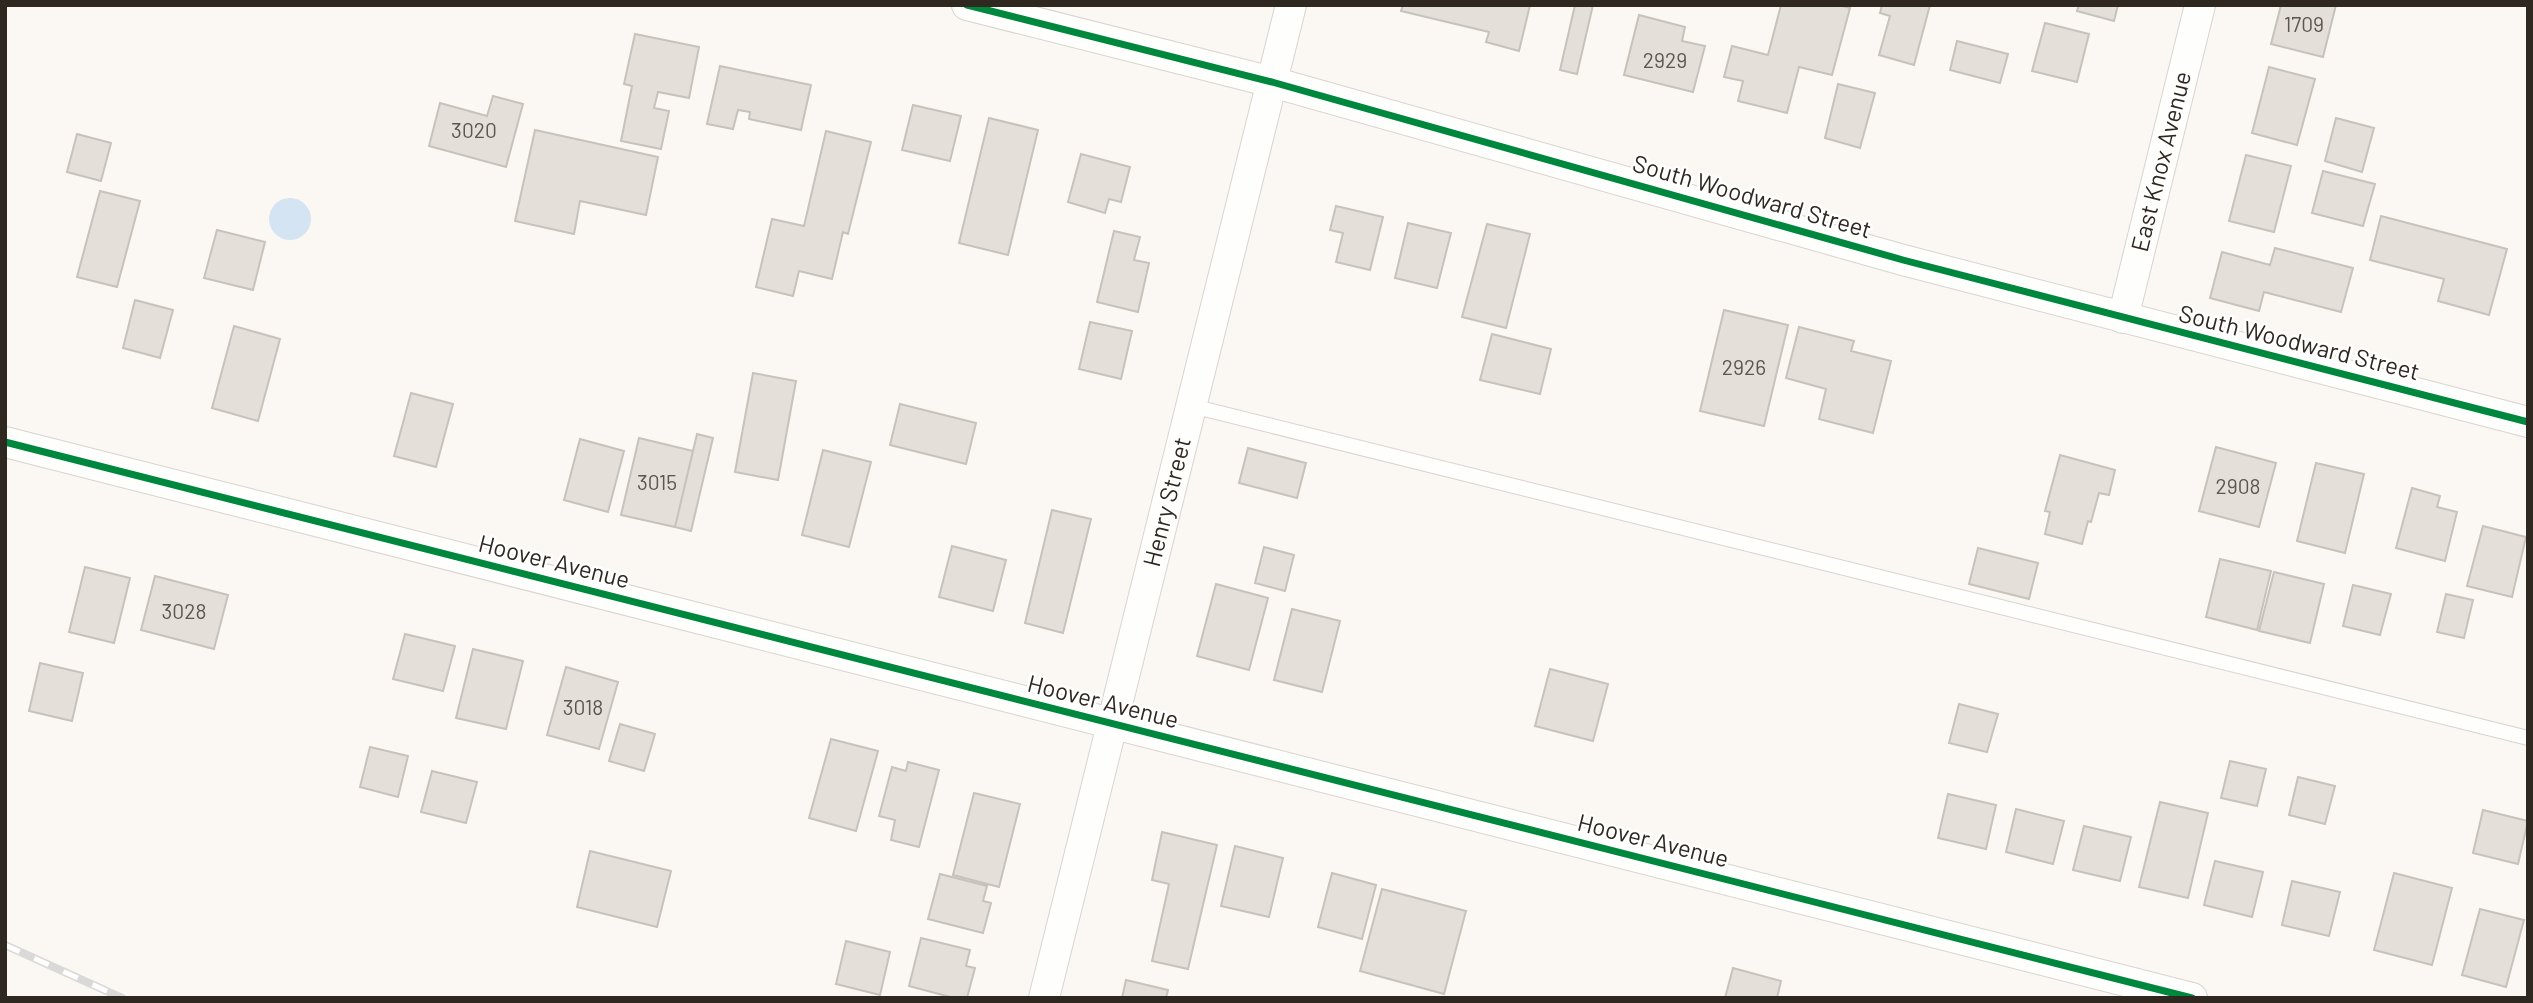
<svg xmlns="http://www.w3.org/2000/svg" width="2533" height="1003" font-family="Barlow,sans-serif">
<rect width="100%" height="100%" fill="#fbf7f2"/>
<!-- water -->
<path fill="#d5e4f3" d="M269 219a21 21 0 1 1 42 0a21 21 0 1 1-42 0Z"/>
<!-- building -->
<path fill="#e5dfd9" stroke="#c7c2bc" stroke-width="2" d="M1403 5H1530L1519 51 1486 42 1489 32 1401 11Z
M1575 5H1593L1577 74 1560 70Z
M1781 5H1839L1850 8 1832 75 1799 67 1787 113 1738 101 1743 81 1724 77 1732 46 1768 55Z
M1882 5H1930L1914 65 1879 55 1890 16 1880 13Z
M2079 5H2118L2114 21 2077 11Z
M2281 5H2336L2323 57 2271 44Z
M1639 15 1685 27 1682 41 1705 46 1693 92 1624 75Z
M2045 23 2089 34 2077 82 2032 71Z
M635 34 699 47 689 98 658 92 654 108 669 111 661 149 621 141 632 86 624 84Z
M1957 41 2008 54 2000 83 1950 70Z
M720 66 811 85 801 130 749 119 750 112 738 110 733 129 707 124Z
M2269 67 2315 79 2297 145 2252 133Z
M1838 84 1875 93 1860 148 1825 138Z
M493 96 523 104 506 167 429 146 440 103 487 116Z
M913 105 961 116 950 161 902 150Z
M989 118 1038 130 1008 255 959 243Z
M2336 118 2374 128 2362 172 2325 161Z
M535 130 658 157 646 215 580 201 574 234 515 221Z
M826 131 871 142 848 234 843 232 832 279 799 271 793 296 756 287 772 219 804 226Z
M77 134 111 143 101 181 67 172Z
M1081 154 1130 167 1121 202 1109 199 1105 213 1068 202Z
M2246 155 2291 166 2274 232 2229 221Z
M2323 171 2375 184 2363 226 2312 213Z
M100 191 140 201 117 287 77 277Z
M1336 206 1383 217 1370 270 1336 262 1343 233 1330 230Z
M2381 216 2507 249 2489 315 2438 301 2444 279 2370 260Z
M1408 223 1451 233 1437 288 1395 278Z
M1487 224 1530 234 1506 328 1462 317Z
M217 230 265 242 253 290 204 278Z
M1114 231 1140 237 1134 260 1149 263 1138 312 1097 302Z
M2275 248 2353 268 2341 312 2264 292 2259 311 2210 298 2222 252 2270 265Z
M135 300 173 310 160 358 123 348Z
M1724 310 1788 325 1764 426 1700 411Z
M1090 322 1132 331 1121 379 1079 369Z
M234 326 280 339 258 421 212 408Z
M1799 327 1854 341 1851 351 1891 361 1873 433 1819 419 1826 389 1786 378Z
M1492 334 1551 349 1540 394 1480 380Z
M753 373 796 381 778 480 735 472Z
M411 393 453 404 436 467 394 456Z
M900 404 976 423 966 464 890 445Z
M697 434 713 438 691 531 675 527Z
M639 438 693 451 675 527 621 515Z
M580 439 624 451 608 512 564 500Z
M2216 447 2276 463 2259 527 2199 511Z
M1248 448 1306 463 1297 498 1239 483Z
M823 450 871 462 849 547 802 535Z
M2060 455 2115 470 2109 495 2099 493 2091 522 2088 521 2082 544 2045 534 2050 512 2045 511Z
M2316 463 2364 474 2345 553 2297 541Z
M2412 488 2440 496 2437 507 2457 512 2445 561 2396 548Z
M1052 510 1091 519 1063 633 1025 623Z
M2483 526 2526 537 2512 597 2467 586Z
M952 546 1006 560 993 611 939 597Z
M1264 547 1294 555 1285 591 1255 583Z
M1978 548 2038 563 2029 599 1969 584Z
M2220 559 2271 571 2257 630 2206 617Z
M85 567 130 578 114 643 69 632Z
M2274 572 2324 584 2310 643 2259 631Z
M155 576 228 595 214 649 141 630Z
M1216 584 1268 598 1249 670 1197 656Z
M2353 585 2391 594 2380 635 2343 626Z
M2446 594 2473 600 2464 638 2437 632Z
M1292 609 1340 621 1322 692 1274 680Z
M405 634 455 646 443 691 393 679Z
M473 649 523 661 506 729 456 718Z
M40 663 83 673 72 721 29 711Z
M566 667 618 682 599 749 547 735Z
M1550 669 1608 684 1593 741 1535 726Z
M1959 704 1998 714 1987 752 1949 743Z
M620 724 655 734 644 771 609 761Z
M831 739 878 751 856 831 809 818Z
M370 747 408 756 398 797 360 787Z
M2230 761 2266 769 2257 806 2221 798Z
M908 762 939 770 919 847 891 840 895 820 879 816 892 767 906 771Z
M432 771 477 782 466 823 421 812Z
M2298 777 2335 786 2325 824 2289 815Z
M974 793 1020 804 999 887 953 875Z
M1948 794 1996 805 1986 849 1938 838Z
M2160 802 2208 813 2188 898 2139 887Z
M2016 809 2064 821 2053 864 2006 852Z
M2483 810 2528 821 2518 864 2473 853Z
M2084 826 2131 837 2120 881 2073 870Z
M1162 832 1217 845 1188 969 1152 961 1169 884 1152 880Z
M1235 846 1283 858 1269 917 1221 906Z
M590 851 671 871 657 927 577 907Z
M2215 861 2263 872 2252 917 2204 905Z
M1332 873 1376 885 1362 939 1318 927Z
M2394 873 2452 888 2432 965 2374 950Z
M940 874 987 886 983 901 991 903 983 933 928 919Z
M2292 881 2340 892 2329 936 2282 925Z
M1382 889 1466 911 1444 994 1360 971Z
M2480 909 2524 920 2506 987 2462 975Z
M921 938 970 950 966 966 975 968 967 998H954L909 986Z
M846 941 890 952 880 995 836 984Z
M1733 968 1781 981 1777 998H1725Z
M1126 980 1168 990 1166 998H1122Z"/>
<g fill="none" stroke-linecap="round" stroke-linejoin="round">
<!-- lane casing -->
<g stroke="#d9d4ce" stroke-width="16">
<path id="lane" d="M1192 406 2528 738"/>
</g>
<!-- street casing -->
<g stroke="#d9d4ce" stroke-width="32">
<g id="street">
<path d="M967 5 1272 82 1903 260 2528 422"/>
<path id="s1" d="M2123 318 2200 5"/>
<path d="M5 442 2192 998"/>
<path id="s2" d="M1044 998 1291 5"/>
</g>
</g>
<!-- lane -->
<use href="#lane" stroke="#fefefd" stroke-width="14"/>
<!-- street -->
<use href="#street" stroke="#fefefd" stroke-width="30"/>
<!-- rail casing -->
<g stroke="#dbd9d7" stroke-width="8">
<path id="rail" d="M5 945 122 998"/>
</g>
<!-- rail -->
<use href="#rail" stroke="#fff" stroke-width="5" stroke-dasharray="16" stroke-linecap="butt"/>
<!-- cycleway casing -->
<g stroke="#fff" stroke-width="11">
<path id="cycleway" d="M967 5 1272 82 1903 260 2528 422
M5 442 2192 998"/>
</g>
<!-- cycleway -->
<use href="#cycleway" stroke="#00873e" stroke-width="7"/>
</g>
<g text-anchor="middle" stroke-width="5" stroke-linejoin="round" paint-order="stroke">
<!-- number labels -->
<g font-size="21" fill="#5c564e">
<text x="2304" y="32">1709</text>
<text x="1665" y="68">2929</text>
<text x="474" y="138">3020</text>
<text x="1744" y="375">2926</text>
<text x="657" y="490">3015</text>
<text x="2238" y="494">2908</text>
<text x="184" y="619">3028</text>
<text x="583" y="715">3018</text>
</g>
<!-- street labels -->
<g font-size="24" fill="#2f2820" stroke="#fff">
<text dy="8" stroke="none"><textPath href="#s1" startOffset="161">East Knox Avenue</textPath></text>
<text transform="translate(1752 197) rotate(16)" y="8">South Woodward Street</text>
<text transform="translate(2299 343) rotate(14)" y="8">South Woodward Street</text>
<text dy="8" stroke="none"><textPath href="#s2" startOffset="511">Henry Street</textPath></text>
<text transform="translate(554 562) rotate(14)" y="8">Hoover Avenue</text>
<text transform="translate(1103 702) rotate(14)" y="8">Hoover Avenue</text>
<text transform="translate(1653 841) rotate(14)" y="8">Hoover Avenue</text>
</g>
</g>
<!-- border -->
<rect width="2533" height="1003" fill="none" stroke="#2f2820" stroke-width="14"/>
</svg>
